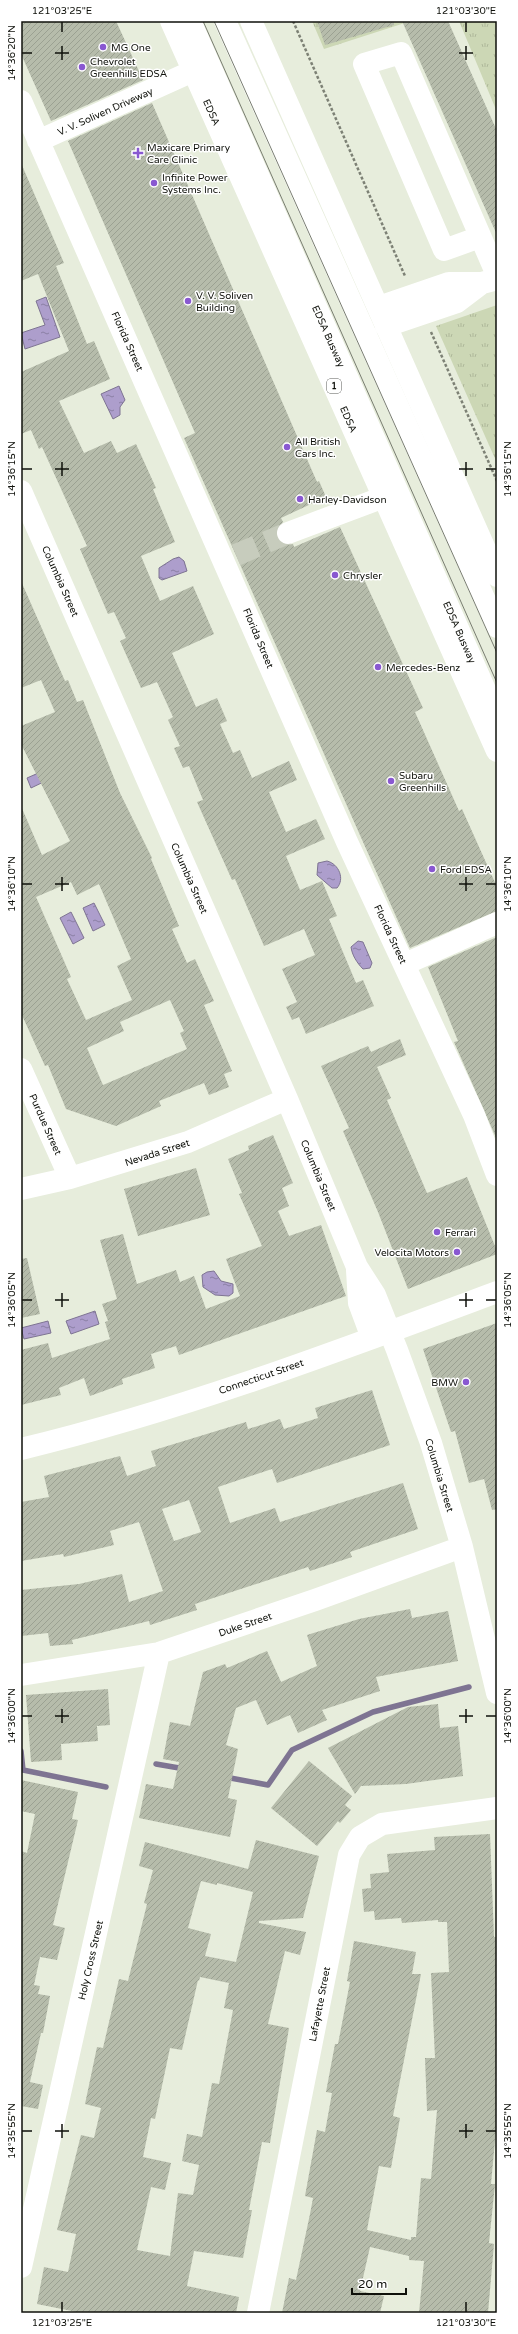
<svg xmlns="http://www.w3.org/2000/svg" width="518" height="2334" font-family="'Varela Round',sans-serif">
<defs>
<pattern id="grass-tufts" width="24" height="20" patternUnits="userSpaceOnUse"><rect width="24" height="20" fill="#ccd7b5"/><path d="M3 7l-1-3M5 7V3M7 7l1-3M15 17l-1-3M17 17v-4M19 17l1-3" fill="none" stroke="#aeb89a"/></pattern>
<pattern id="water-ripples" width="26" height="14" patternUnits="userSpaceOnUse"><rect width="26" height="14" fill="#ad9ecc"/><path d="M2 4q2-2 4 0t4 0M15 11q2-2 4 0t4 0" fill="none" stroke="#8b7fa4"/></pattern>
<pattern id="building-hatch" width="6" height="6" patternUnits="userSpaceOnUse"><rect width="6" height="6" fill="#b6bcab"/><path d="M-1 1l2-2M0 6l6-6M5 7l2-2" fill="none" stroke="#9ba192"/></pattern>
</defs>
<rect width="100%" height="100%" fill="#e7eddc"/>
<!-- grass -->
<path fill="url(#grass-tufts)" d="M312 21H411L324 49Z
M459 21H497V112Z
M497 305V463L436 326Z"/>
<!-- water -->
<path fill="url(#water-ripples)" stroke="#7e7492" d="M46 297 60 337 25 349 21 333 45 325 36 301Z
M119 386 125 400 120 407V415L113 419 101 394Z
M179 557 184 561 187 571 162 580 159 578V568L173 559Z
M52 767 56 776 31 788 27 778Z
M327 861C339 864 345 879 337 888H332L317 875 318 863Z
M94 903 105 925 93 931 83 908Z
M71 912 84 938 73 944 60 918Z
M358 941 363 942 372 963 370 968 363 969C357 963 352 955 351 947Z
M214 1271 221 1281 233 1284V1293L229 1296 215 1295 203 1287 202 1275 207 1272Z
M95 1311 99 1324 71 1334 66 1321Z
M48 1321 51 1333 24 1339 21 1328Z"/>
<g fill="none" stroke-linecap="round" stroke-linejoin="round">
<!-- stream -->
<path stroke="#7e7492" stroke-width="5.5" d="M21 1751 23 1770 106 1787
M156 1764 185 1769
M225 1777 268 1785 292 1750 373 1712 469 1687"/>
</g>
<!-- building -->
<path fill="url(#building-hatch)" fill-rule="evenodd" d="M21 21H116L143 80 51 121 21 54Z
M317 21H394V25L325 45Z
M402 21H448L497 131V235Z
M152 103 317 482 319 481 326 497 281 518 283 522 276 531V538L280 543 286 545 293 544 294 547 340 527 423 708 415 712 459 811 462 809 497 887V911L410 948 184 438 195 433 68 141Z
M21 163 64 263 56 266 87 344 94 341 110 379 59 401 84 453 111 441 117 453 136 444 156 488 153 489 175 542 141 556 160 601 193 586 214 634 172 653 196 707 217 698 227 721 220 724 233 753 240 750 252 778 289 761 297 780 269 792 286 832 316 819 325 839 286 856 300 890 322 881 337 916 329 919 356 983 363 980 374 1006 306 1034 299 1017 292 1020 286 1007 297 1002 282 969 315 955 304 929 264 946 235 879 232 880 197 802 203 800 189 766 183 768 174 748 180 746 168 720 173 717 157 682 141 688 120 641 126 638 114 612 108 614 80 549 87 546 42 447 39 449 31 430 21 434V372L69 351 38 274 21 281Z
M21 581 65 681 68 680 77 702 83 700 120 793 152 858 151 859 179 926 172 929 187 963 195 959 214 1001 204 1005 232 1071 224 1074 229 1087 209 1095 204 1083 159 1101 161 1106 116 1126 66 1109 48 1065 45 1066 21 1013V806L42 855 70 841 21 744V726L55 712 41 680 21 688ZM71 882 77 895 99 884 131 959 117 966 132 1000 86 1020 67 979 71 977 36 897ZM170 1000 184 1031 180 1033 187 1049 103 1085 87 1048 124 1031 120 1022Z
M497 937V1140L454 1042 458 1041 428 967Z
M400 1039 406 1055 377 1067 391 1098 387 1100 427 1193 467 1177 497 1251V1254L408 1289 378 1212 343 1131 349 1128 321 1066 368 1046 371 1052Z
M273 1135 293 1183 282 1188 289 1206 278 1211 289 1236 321 1225 346 1296 179 1355 176 1346 151 1354 155 1368 122 1379 123 1384 90 1396 84 1378 59 1388 61 1395 21 1405V1350L48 1343 52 1358 110 1339 105 1322 108 1321 102 1304 117 1299 100 1240 123 1234 137 1284 176 1270 180 1282 194 1276 206 1309 240 1296 226 1259 262 1246 239 1194 242 1193 228 1159 249 1150 248 1146Z
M196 1168 210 1215 138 1236 124 1189Z
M27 1258 40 1314 21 1318V1259Z
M497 1323V1509L492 1510 484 1479 469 1483 455 1431 451 1432 423 1349Z
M372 1390 390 1445 277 1483 272 1469 218 1487 230 1523 275 1508 280 1522 403 1483 418 1529 350 1552 352 1557 310 1571 308 1567 195 1604 197 1610 150 1625 149 1621 72 1640 73 1644 50 1646 48 1633 21 1636V1590L79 1584 122 1574 129 1602 163 1591 139 1522 110 1531 114 1545 64 1557 63 1554 21 1561V1502L49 1497 44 1476 120 1456 127 1476 156 1466 151 1451 246 1422 248 1429 280 1419 284 1429 318 1418 315 1408ZM189 1500 201 1532 174 1541 162 1509Z
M410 1609 412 1618 448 1611 458 1661 376 1677 380 1691 322 1710 327 1720 298 1733 290 1715 267 1725 256 1700 236 1708 226 1745 238 1749 228 1798 237 1800 230 1837 139 1818 146 1784 173 1789 179 1762 163 1759 170 1722 190 1726 203 1672 225 1664 227 1668 267 1651 281 1682 317 1666 307 1635 359 1619Z
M108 1689 110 1725 97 1726 98 1741 61 1744 62 1760 31 1762 26 1695Z
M438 1704 440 1728 458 1726 463 1776 406 1784 361 1786 355 1794 328 1748 408 1707Z
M309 1761 352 1796 345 1805 351 1810 340 1823 338 1821 317 1846 271 1808Z
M21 1780 78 1792 72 1819 78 1820 53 1925 65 1928 57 1960 40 1957 34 1985 40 1986 38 1994 50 1996 43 2033H41L30 2082 43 2085 38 2109 21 2106V1851L27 1853 35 1814 21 1811Z
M490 1834 494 1937H497V2119L491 2184H495L489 2243 494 2244 488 2313H419L424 2261 409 2260V2256L370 2247 360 2291 384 2296 380 2313H282L289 2278 296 2280 310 2214 313 2198 305 2196 317 2130 325 2132 332 2093 326 2092 335 2044H338L350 1982 347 1981 354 1941 416 1952 412 1974H421L393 2116 400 2118 391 2168 379 2166 367 2230 411 2240V2237H416L421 2178 431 2179 437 2110 427 2111 425 2058H435L431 1973 449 1972 447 1922H438V1920L402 1923 401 1918 375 1920 374 1911 364 1912 362 1889 371 1888 370 1874 389 1872 387 1854 435 1850 434 1837Z
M256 1840 319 1856 303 1918 259 1921V1923L306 1932 300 1955 285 1951 268 2024 289 2028 270 2143 262 2142 249 2210H252L243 2258 194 2251 187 2286 239 2297 236 2313H82L37 2304 44 2267 68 2272 76 2234 57 2230 81 2135 94 2138 101 2108 85 2104 97 2047 103 2048 119 1979 128 1981 147 1904 144 1903 153 1870 139 1866 145 1842 248 1869ZM201 1881 217 1885V1883L253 1892 236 1962 205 1956 211 1934 188 1928ZM200 1977 229 1983 224 2008 233 2010 219 2084 212 2083 202 2137 187 2134 182 2161 199 2165 193 2195 178 2193 170 2256 137 2250 151 2187 165 2190 171 2163 143 2157 151 2118 155 2119 170 2048 182 2050 198 1980 199 1981Z"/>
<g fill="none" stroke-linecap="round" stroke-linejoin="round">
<!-- minor-tunnel -->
<path stroke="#c7ccbd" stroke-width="22" stroke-dasharray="22 11" stroke-linecap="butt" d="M236 555 288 533"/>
<!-- path -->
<path stroke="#7d8175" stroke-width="2.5" stroke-dasharray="3 2" stroke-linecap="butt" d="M293 21 405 276
M431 332 497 481"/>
<!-- minor -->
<path stroke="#fff" stroke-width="22" d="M190 21 497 717
M225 21 497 627
M21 101 347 842 474 1115 497 1175
M38 141 193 71
M480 237 444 250 364 64 401 53 497 275
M379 307 449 283H482L497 279
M386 326 457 302 482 283
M21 491 287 1099 357 1267 375 1295 397 1350 431 1443 462 1547 497 1693
M288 533 384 497
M405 964 497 923
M21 1069 70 1178
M21 1189 70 1178 188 1142 287 1099
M357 1270 359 1303 372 1338
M21 1449C183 1410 341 1350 497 1292
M21 1675 159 1653 315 1600 462 1547
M21 2267 159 1653
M258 2313 349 1855 360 1837 382 1824 497 1808"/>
<!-- highway -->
<path stroke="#fff" stroke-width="22" d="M171 21 497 751
M251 21 497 576"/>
<!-- tram -->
<path stroke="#797d71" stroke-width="1" d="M203 21 497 683
M214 21 497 653"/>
</g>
<!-- ticks -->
<path fill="none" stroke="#0f110b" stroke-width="1.5" d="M62 22V32M466 22V32M62 46V60M466 46V60M22 53H32M55 53H69M459 53H473M62 462V476M466 462V476M22 469H32M55 469H69M459 469H473M486 469H496M62 877V891M466 877V891M22 884H32M55 884H69M459 884H473M486 884H496M62 1293V1307M466 1293V1307M22 1300H32M55 1300H69M459 1300H473M486 1300H496M62 1709V1723M466 1709V1723M22 1716H32M55 1716H69M459 1716H473M486 1716H496M62 2124V2138M466 2124V2138M22 2131H32M55 2131H69M459 2131H473M486 2131H496M62 2302V2312M466 2302V2312"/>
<!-- markers -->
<g fill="#8958d1" stroke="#fff" stroke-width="1.5">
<circle cx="103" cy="47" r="4"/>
<circle cx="82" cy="67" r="4"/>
<path d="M136 147h4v4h4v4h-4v4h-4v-4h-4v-4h4z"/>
<circle cx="154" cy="183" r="4"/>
<circle cx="188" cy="301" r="4"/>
<circle cx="287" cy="447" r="4"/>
<circle cx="300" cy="499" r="4"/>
<circle cx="335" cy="575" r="4"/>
<circle cx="378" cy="667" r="4"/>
<circle cx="391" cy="781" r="4"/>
<circle cx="432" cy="869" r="4"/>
<circle cx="437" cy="1232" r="4"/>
<circle cx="457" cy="1252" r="4"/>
<circle cx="466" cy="1382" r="4"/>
</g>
<g text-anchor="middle" stroke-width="3" stroke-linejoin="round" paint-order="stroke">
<!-- shield labels -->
<rect fill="#fff" stroke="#575854" stroke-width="1" x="327" y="379" width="14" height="14" rx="3"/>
<g font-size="9" font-weight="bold" fill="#0f110b">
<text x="334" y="389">1</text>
</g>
<!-- poi labels -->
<g font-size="10" fill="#0f110b" stroke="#fff" text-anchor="start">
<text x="111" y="51">MG One</text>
<text x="90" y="65">Chevrolet<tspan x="90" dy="12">Greenhills EDSA</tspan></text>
<text x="147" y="151">Maxicare Primary<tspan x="147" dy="12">Care Clinic</tspan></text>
<text x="162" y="181">Infinite Power<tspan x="162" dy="12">Systems Inc.</tspan></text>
<text x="196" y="299">V. V. Soliven<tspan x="196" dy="12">Building</tspan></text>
<text x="295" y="445">All British<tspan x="295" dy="12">Cars Inc.</tspan></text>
<text x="308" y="503">Harley-Davidson</text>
<text x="343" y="579">Chrysler</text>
<text x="386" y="671">Mercedes-Benz</text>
<text x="399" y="779">Subaru<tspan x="399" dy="12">Greenhills</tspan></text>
<text x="440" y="873">Ford EDSA</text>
<text x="445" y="1236">Ferrari</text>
<text x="449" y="1256" text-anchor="end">Velocita Motors</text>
<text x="458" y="1386" text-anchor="end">BMW</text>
</g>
<!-- street labels -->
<g font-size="10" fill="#0f110b" stroke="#fff">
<text transform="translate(105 111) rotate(-24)" y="4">V. V. Soliven Driveway</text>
<text transform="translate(212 112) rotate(66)" y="4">EDSA</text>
<text transform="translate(329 336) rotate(66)" y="4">EDSA Busway</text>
<text transform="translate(128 341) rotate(66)" y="4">Florida Street</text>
<text transform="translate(349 419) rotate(66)" y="4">EDSA</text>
<text transform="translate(61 581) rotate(66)" y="4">Columbia Street</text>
<text transform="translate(460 632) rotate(66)" y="4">EDSA Busway</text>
<text transform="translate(259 638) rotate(67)" y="4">Florida Street</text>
<text transform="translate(190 878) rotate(66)" y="4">Columbia Street</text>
<text transform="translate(391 934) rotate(65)" y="4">Florida Street</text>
<text transform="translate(46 1124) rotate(66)" y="4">Purdue Street</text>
<text transform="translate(157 1152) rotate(-18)" y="4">Nevada Street</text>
<text transform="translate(319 1175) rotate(67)" y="4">Columbia Street</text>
<text transform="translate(261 1376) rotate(-19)" y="4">Connecticut Street</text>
<text transform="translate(440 1475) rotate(73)" y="4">Columbia Street</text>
<text transform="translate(245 1624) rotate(-19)" y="4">Duke Street</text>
<text transform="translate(90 1960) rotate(-77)" y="4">Holy Cross Street</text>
<text transform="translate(319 2004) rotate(-79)" y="4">Lafayette Street</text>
</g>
</g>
<!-- border -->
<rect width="518" height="2334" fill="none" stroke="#ffffff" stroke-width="44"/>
<!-- scale -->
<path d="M352 2288v6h54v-6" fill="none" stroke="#0f110b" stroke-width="2"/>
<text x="358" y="2288" font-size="12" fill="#0f110b" stroke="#ffffff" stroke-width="3" paint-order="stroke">20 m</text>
<rect x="22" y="22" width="474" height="2290" fill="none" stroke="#0f110b" stroke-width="1.5"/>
<g font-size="10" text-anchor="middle" fill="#0f110b">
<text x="62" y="14">121°03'25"E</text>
<text x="466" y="14">121°03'30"E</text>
<text transform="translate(11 53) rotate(-90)" y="4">14°36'20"N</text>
<text transform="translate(11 469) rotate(-90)" y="4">14°36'15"N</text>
<text transform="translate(507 469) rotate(-90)" y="4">14°36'15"N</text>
<text transform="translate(11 884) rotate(-90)" y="4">14°36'10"N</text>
<text transform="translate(507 884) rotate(-90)" y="4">14°36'10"N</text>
<text transform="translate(11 1300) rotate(-90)" y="4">14°36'05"N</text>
<text transform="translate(507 1300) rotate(-90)" y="4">14°36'05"N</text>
<text transform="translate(11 1716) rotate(-90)" y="4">14°36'00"N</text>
<text transform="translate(507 1716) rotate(-90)" y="4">14°36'00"N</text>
<text transform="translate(11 2131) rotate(-90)" y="4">14°35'55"N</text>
<text transform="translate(507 2131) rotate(-90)" y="4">14°35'55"N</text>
<text x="62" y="2326">121°03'25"E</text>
<text x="466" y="2326">121°03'30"E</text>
</g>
</svg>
